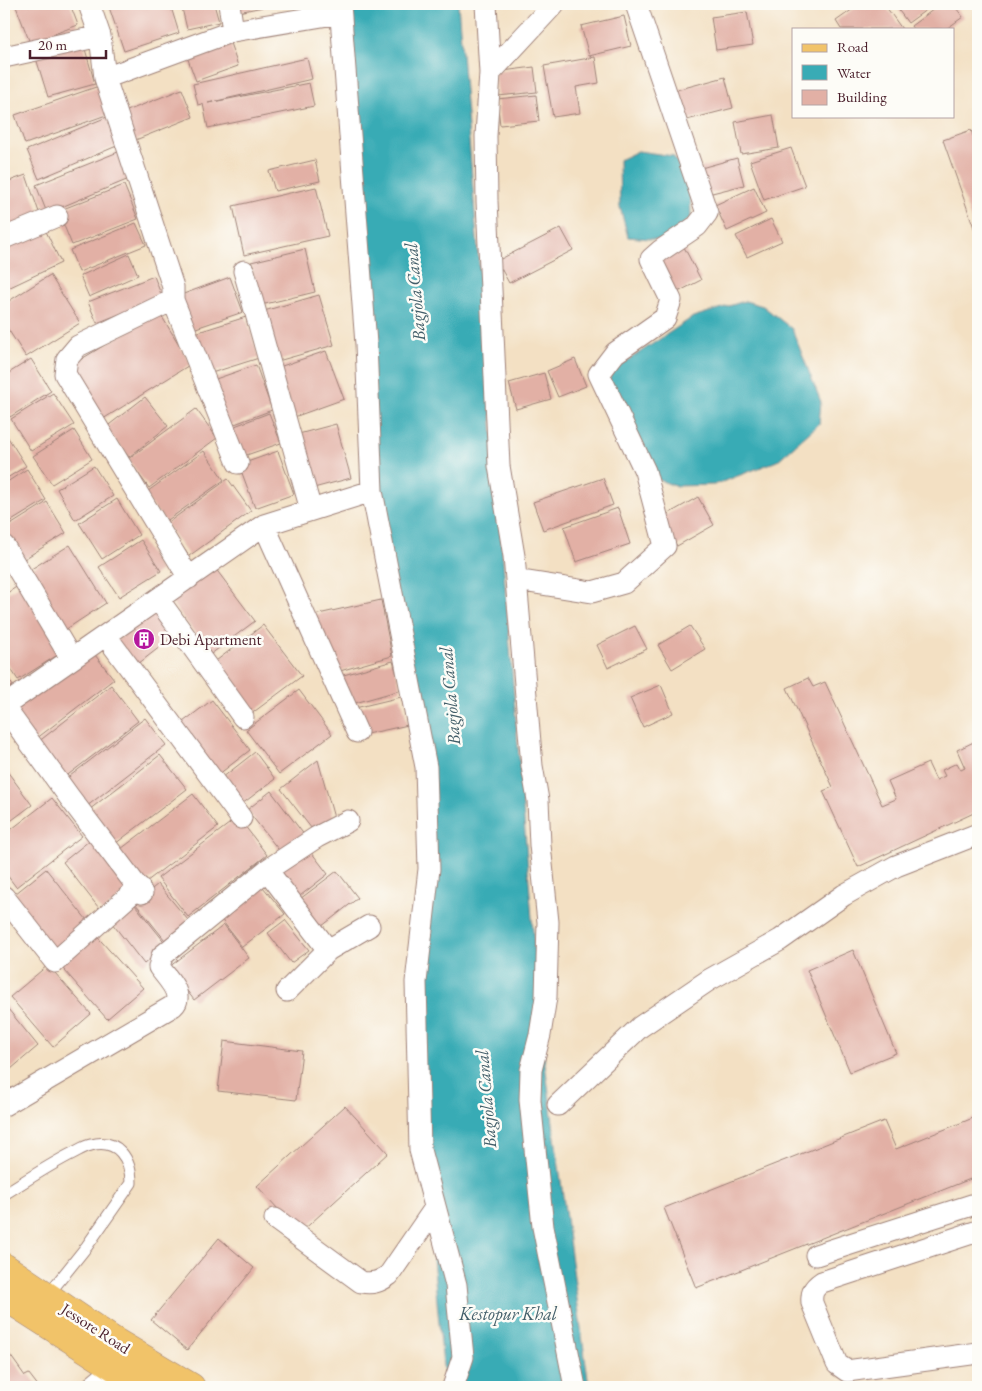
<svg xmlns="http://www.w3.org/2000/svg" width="982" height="1391" font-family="'EB Garamond',serif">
<rect width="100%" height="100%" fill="#fdfcf7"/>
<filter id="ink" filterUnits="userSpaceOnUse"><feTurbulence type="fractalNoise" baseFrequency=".02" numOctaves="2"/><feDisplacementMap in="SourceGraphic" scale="10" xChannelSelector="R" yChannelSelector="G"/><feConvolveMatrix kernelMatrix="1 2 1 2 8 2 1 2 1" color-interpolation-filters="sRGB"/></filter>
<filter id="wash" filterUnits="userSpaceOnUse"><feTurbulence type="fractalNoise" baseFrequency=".0096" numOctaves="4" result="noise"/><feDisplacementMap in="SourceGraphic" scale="20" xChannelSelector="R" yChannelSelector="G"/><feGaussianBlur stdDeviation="1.12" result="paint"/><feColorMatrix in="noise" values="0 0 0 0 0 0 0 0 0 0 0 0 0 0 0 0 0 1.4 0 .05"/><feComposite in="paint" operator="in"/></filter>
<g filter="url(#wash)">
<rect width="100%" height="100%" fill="#f3e0c3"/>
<!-- water -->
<path fill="#39abb5" stroke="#426570" d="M337 4H458L542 1042 589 1387H445L415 1065 430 798 376 480Z
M638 151 673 156 690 182 691 218 662 240 628 237 620 207 619 160Z
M745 301 763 306 792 329 821 402 819 424 777 461 714 485 675 486 638 472 606 388 613 370 693 317Z"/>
<g id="blocks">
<!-- building -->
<path fill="#e2b0a5" d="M15 4H70L78 25 30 43Z
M108 4H170L179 33 124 51Z
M181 4H214L219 22 187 29Z
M236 4H273V5L238 12Z
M860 4H884L902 29H841L836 21Z
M894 4H928L930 7 908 23Z
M941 4H953L963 17 946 29H913L911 26Z
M747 12 753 45 716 50 711 17Z
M624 16 631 46 589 56 581 26Z
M229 40 238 66 196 81 186 54Z
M83 42 95 84 48 97 35 55Z
M595 57 599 83 576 87 580 113 553 117 544 66Z
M307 58 312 79 208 103 309 83 314 106 208 128 203 104 198 105 193 84Z
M534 67 537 92 498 96 495 72Z
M725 77 733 108 679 122 669 92Z
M99 86 109 114 25 144 15 115Z
M182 89 193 117 133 141 122 113Z
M536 95 539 121 500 125 497 99Z
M773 115 779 148 741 154 735 122Z
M107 117 119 145 39 179 27 150Z
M971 130 978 149V239L943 140Z
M791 148 805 186 764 200 750 161Z
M118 152 129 179 47 213 36 185Z
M737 158 744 185 708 194 701 168Z
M315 160 320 181 275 191 269 171Z
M26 175 40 215 4 228V183Z
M124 185 138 219 72 245 58 211Z
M316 187 328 236 244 255 233 206Z
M754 187 766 213 727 231 715 205Z
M771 219 782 241 747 257 736 236Z
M136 223 146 245 79 272 70 250Z
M43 225 61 263 4 290V243Z
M561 228 573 250 509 283 497 261Z
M684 247 701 280 672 295 655 262Z
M305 249 315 292 261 305 251 262Z
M129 254 138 275 89 297 80 276Z
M50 275 80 323 26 357 4 323V304Z
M154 276 162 297 97 323 88 302Z
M230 277 243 312 190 330 178 296Z
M319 295 334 345 278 361 264 311Z
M159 312 191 364 103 419 70 366Z
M246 317 259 358 205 375 192 334Z
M326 351 344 399 294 417 276 368Z
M31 359 51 391 10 417 4 407V376Z
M575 359 586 386 558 397 547 371Z
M256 365 272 410 224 428 207 382Z
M544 373 551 399 516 409 509 383Z
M53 393 74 425 31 451 11 419Z
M145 397 168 426 129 457 105 428Z
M196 409 217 438 149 488 128 459Z
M269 413 281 443 238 458 227 429Z
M336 424 351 478 310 489 295 435Z
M74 430 92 459 52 484 33 456Z
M7 436 26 466 4 480V438Z
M204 451 224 480 165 522 144 494Z
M278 451 294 494 255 508 239 465Z
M94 466 113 496 75 520 57 489Z
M27 469 46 500 5 525 4 484Z
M603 478 613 505 543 530 533 502Z
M228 479 251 511 189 556 166 524Z
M698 497 714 525 677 546 661 518Z
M117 499 139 535 102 559 79 523Z
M47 502 66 533 24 559 4 529Z
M618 508 630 544 576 562 564 527Z
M141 540 161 571 119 597 99 567Z
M70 545 106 603 65 630 28 571Z
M212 564 255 621 211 654 168 598Z
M21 584 64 651 18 680 4 658V595Z
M381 600 392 656 333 673 314 615Z
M155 611 174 636 134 667 114 642Z
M263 625 302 676 251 714 212 664Z
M635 626 647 649 608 668 597 645Z
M690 626 705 649 672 669 658 645Z
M91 650 114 679 32 742 9 712Z
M393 661 401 690 348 705 340 676Z
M4 671 13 686 4 692Z
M808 678 813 687 825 682 882 805 896 799 888 781 928 763 936 780 945 776 942 770 957 763 961 770 965 768 957 750 978 740V811L858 867 823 791 833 787 787 688Z
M111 685 138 721 60 781 33 746Z
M661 685 673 713 643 727 630 698Z
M299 690 332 734 279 774 246 730Z
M401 697 408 725 362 735 355 708Z
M212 700 250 750 214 778 175 728Z
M145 718 166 745 82 810 61 783Z
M255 752 275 779 238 807 218 781Z
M160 755 187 789 111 847 85 813Z
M318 760 334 818 315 833 281 789Z
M4 767 32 805 4 826Z
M271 791 305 836 282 854 247 810Z
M193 794 218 827 142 885 117 852Z
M52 798 82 836 16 887 4 871V835Z
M238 817 267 855 188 917 158 878Z
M95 836 134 886 102 912 63 862Z
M308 848 328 874 296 899 276 872Z
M46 869 91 925 54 954 10 898Z
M337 871 358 898 317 930 296 902Z
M158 884 193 926 169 945 135 903Z
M263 887 285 914 242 947 221 919Z
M131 900 167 945 144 964 108 918Z
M285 920 309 950 291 963 268 933Z
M224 925 249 958 194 1000 169 967Z
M93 932 143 988 107 1019 58 963Z
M853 950 896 1053 850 1072 807 970Z
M48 965 91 1014 53 1047 10 997Z
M4 1004 38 1046 4 1075Z
M224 1041 302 1051 296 1100 218 1091Z
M345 1106 388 1153 300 1233 257 1186Z
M978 1116V1176L696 1288 664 1208 884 1121 896 1149Z
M219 1238 254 1268 187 1350 151 1320Z
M5 1348 25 1376 29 1374 39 1387H4V1349Z"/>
</g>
</g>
<g filter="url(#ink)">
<use href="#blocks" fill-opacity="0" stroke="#9e8077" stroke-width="1"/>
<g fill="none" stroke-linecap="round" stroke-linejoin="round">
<!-- service casing -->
<g stroke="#9e8077" stroke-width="13">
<path id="service" d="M4 1194C27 1180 49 1165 73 1153 79 1150 85 1146 91 1145 118 1138 131 1159 131 1183L87 1246 47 1296"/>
</g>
<!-- minor casing -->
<g stroke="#9e8077" stroke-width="23">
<path id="minor" d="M89 4 100 36 105 78 173 287V300L78 346 67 359 65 374 189 578
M229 4 233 31
M340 4 366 344 372 491 426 767 429 869 416 982 420 1150 456 1285 463 1357 453 1387
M486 4 490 73 486 136 487 201 499 466 514 556 532 766 538 800 540 845 548 922 546 997 540 1035 531 1070 530 1100 543 1227 575 1387
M4 57 100 36
M490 73 554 4
M105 78 233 31 340 13
M4 238 57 216
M244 271 311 510
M173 300 238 463
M264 525 357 732
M4 546 71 658
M516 580 592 592 624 583 665 546 645 471 599 374 615 353 665 318 671 300 651 259 660 251 697 226 707 213 636 4
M158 599 243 717
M106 636 241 818
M4 706 264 525 372 491
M4 707 70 798 142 893
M267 870 328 950
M4 897 55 962 139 887
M287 991 328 950 369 926
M4 1105 173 1006C185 995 167 978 159 967L162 956 267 870 317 837 348 821
M558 1105 640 1027 709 980 780 940 844 895 896 866 978 834
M275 1219 361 1282C373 1284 379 1282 389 1275L435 1208
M978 1231 822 1282C813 1288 811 1293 812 1303L837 1364 847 1371 978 1353
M816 1255 978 1203
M92 1387 115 1368"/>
</g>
<!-- primary casing -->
<g stroke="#9e8077" stroke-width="29">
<path id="primary" d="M4 1267 112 1340 191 1387
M4 1296 146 1387"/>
</g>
<!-- service -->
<use href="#service" stroke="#fff" stroke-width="11"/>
<!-- minor -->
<use href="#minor" stroke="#fff" stroke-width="21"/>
<!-- primary -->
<use href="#primary" stroke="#f1c369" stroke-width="28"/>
</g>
</g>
<!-- icons -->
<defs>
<g id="building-disc" transform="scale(1.125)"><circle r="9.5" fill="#b5179e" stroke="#fdfcf7"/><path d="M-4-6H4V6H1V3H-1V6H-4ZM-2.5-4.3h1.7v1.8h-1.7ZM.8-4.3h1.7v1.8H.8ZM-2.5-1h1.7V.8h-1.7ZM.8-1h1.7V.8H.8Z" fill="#fff"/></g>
</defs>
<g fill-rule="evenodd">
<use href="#building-disc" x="144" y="639"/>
</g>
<g text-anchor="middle" stroke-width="5" stroke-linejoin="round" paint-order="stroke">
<!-- poi labels -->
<g font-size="16" fill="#4a1f2b" stroke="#fdfcf7" text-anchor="start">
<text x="160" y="645">Debi Apartment</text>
</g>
<!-- street labels -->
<g font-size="16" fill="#4a1f2b" stroke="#fdfcf7">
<text transform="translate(96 1328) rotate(33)" y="6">Jessore Road</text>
</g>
<!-- water labels -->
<g font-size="18" font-style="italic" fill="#425e69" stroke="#fdfcf7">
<text transform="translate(415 292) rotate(-95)" y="6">Bagjola Canal</text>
<text transform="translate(450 696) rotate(-95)" y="6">Bagjola Canal</text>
<text transform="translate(486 1099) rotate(-95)" y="6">Bagjola Canal</text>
<text x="508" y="1320">Kestopur Khal</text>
</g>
</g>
<!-- margin -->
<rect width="982" height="1391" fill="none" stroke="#fdfcf7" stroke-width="20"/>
<!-- legend -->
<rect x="792" y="28" width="162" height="90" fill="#fdfcf7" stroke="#b5a4a5"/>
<rect x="802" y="44" width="25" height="8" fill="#f1c369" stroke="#b5a4a5"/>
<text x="837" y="52" font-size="15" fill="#4a1f2b">Road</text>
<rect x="802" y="65" width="25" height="15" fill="#39abb5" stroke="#b5a4a5"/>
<text x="837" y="78" font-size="15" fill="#4a1f2b">Water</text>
<rect x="802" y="90" width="25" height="15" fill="#e2b0a5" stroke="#b5a4a5"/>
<text x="837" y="102" font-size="15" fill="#4a1f2b">Building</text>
<!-- scale -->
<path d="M30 50v8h76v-8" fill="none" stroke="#4a1f2b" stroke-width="2.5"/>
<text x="38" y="50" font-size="15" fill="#4a1f2b" stroke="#fdfcf7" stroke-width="4" paint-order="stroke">20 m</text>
</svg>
